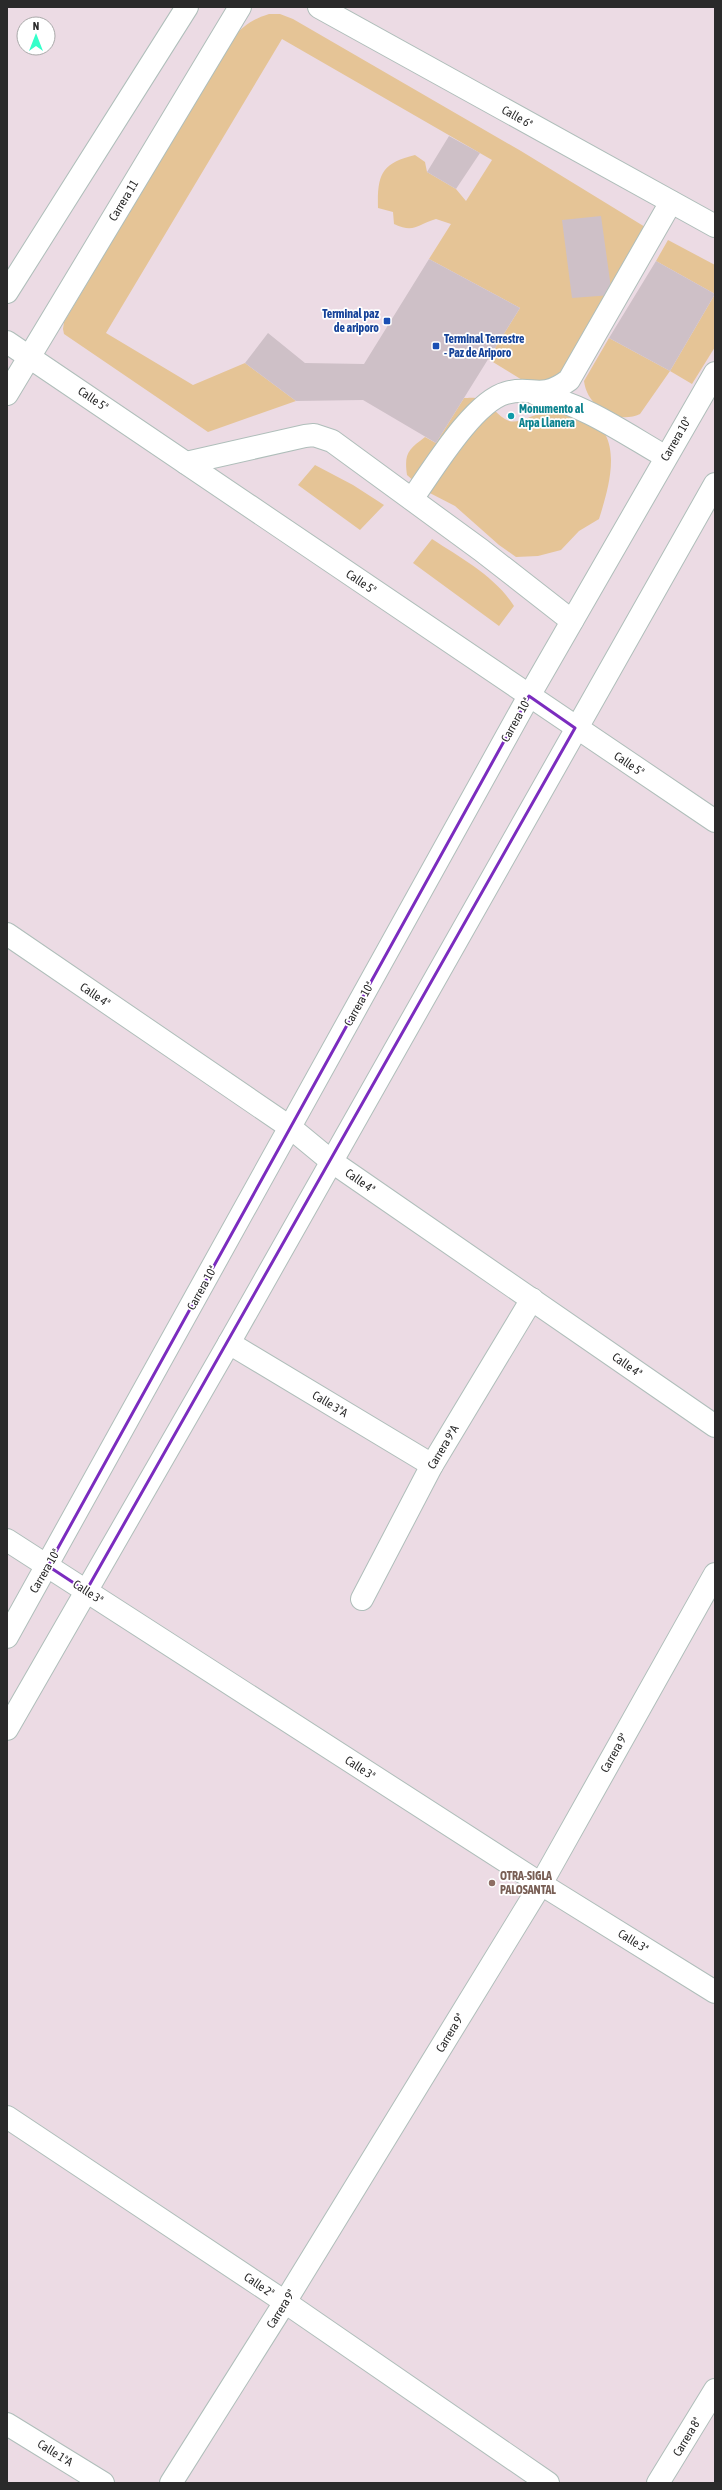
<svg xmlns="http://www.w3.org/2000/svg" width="722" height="2490" font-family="'Asap Condensed',sans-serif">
<rect width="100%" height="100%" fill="#ecdbe4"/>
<!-- green -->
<path fill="#e5c496" d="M269 14H280L293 19 521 151 650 230 557 380 527 383 488 359 520 308 429 259 451 224 436 219C417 224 415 234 394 224L393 212 378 208C377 174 382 163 415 155L425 162 427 172 456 189 466 201 492 160 282 39 106 333 193 385 245 363 296 401 208 432 64 334 63 329 64 322 233 38C244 25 253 19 269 14Z
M668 240 715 265V347L692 384 670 371 640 414C617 425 587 407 584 381L609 338 670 371 715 294 656 261Z
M464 398C468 398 475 397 479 399 490 403 498 417 509 421 519 424 531 415 541 414 554 414 571 412 584 416 626 433 609 487 599 519L579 531 561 550 538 556 516 557 499 545 455 506 424 490 407 475C404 453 408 450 425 437L436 443Z
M315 465 353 485 384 505 360 530 298 485Z
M432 539C461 558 495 576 514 606L499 626 413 563Z"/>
<!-- building -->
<path fill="#cec0c7" d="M449 136 480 153 456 189 427 172Z
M601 216 612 295 572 298 562 220Z
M429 259 520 308 436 443 363 400 296 401 245 363 268 333 305 363 364 364Z
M656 261 715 294 670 371 609 338Z"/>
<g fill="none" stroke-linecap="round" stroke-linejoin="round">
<!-- minor casing -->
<g stroke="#afbeba" stroke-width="24">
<g id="minor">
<path d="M319 7 715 226"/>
<path d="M7 292 187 7"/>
<path d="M7 342 715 821"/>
<path id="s1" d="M7 394 240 7"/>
<path d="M536 394C584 404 624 433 666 457"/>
<path d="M186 463 305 436 314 435 332 441 481 550 572 621"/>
<path d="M412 499C432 471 473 402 506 393 533 385 539 402 569 380L671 202"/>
<path d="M7 934 291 1128 331 1161 715 1426"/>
<path d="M229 1343 432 1465"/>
<path d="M7 1540 541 1884 715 1992"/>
<path d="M362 1599 432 1465 532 1299"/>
<path d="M7 1637 529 696 715 373"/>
<path d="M7 1729 229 1343 715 484"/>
<path d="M7 2117 285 2302 548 2483"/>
<path d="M7 2424 103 2483"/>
<path d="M171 2483 285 2302 541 1884 715 1574"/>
<path d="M658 2483 715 2390"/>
</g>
</g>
<!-- minor -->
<use href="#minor" stroke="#fff" stroke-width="22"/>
</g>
<!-- marked area -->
<path fill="none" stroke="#7b2cbf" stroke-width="3" stroke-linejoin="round" d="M529 696 575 728 86 1591 48 1566Z"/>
<!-- markers -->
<g fill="#1a4fb4" stroke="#fff" stroke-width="1.5">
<rect x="383" y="317" width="8" height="8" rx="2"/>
<rect x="432" y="342" width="8" height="8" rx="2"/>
</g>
<circle fill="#0f9aa8" stroke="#fff" stroke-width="1.5" cx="511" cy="416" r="4"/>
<circle fill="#8d6e63" stroke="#fff" stroke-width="1.5" cx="492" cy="1883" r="4"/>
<g text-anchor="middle" stroke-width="3.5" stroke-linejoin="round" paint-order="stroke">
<!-- street labels -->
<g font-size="12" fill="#2a2a2a" stroke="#fff">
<text transform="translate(517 117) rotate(29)" y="4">Calle 6ª</text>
<text dy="4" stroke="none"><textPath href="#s1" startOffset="226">Carrera 11</textPath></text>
<text transform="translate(93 399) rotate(34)" y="4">Calle 5ª</text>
<text transform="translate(676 439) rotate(-60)" y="4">Carrera 10ª</text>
<text transform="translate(361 582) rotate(34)" y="4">Calle 5ª</text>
<text transform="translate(516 720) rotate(-61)" y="4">Carrera 10ª</text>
<text transform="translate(629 764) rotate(34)" y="4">Calle 5ª</text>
<text transform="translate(95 995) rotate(34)" y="4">Calle 4ª</text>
<text transform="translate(359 1004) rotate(-61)" y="4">Carrera 10ª</text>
<text transform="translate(360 1181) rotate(35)" y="4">Calle 4ª</text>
<text transform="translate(202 1288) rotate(-61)" y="4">Carrera 10ª</text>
<text transform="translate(627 1365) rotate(35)" y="4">Calle 4ª</text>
<text transform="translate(330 1404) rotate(31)" y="4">Calle 3ªA</text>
<text transform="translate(443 1447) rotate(-59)" y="4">Carrera 9ªA</text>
<text transform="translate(45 1571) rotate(-60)" y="4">Carrera 10ª</text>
<text transform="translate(88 1592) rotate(33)" y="4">Calle 3ª</text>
<text transform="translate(614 1753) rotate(-61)" y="4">Carrera 9ª</text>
<text transform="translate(360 1768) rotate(33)" y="4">Calle 3ª</text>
<text transform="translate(633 1941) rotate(32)" y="4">Calle 3ª</text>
<text transform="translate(450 2033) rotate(-59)" y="4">Carrera 9ª</text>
<text transform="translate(259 2285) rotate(34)" y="4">Calle 2ª</text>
<text transform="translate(281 2309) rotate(-58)" y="4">Carrera 9ª</text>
<text transform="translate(687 2437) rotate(-59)" y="4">Carrera 8ª</text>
<text transform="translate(55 2453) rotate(32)" y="4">Calle 1ªA</text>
</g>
<!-- transit labels -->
<g font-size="12" font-weight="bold" fill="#164399" stroke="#fff" text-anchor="end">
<text x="379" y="318">Terminal paz<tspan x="379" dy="14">de ariporo</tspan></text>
<text x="444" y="343" text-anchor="start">Terminal Terrestre<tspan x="444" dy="14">- Paz de Ariporo</tspan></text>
</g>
<!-- culture labels -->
<g font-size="12" font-weight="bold" fill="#0d838f" stroke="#fff" text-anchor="start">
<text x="519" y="413">Monumento al<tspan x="519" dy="14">Arpa Llanera</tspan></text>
</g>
<!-- education labels -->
<g font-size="12" font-weight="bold" fill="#785e54" stroke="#fff" text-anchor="start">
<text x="500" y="1880">OTRA-SIGLA<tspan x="500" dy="14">PALOSANTAL</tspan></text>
</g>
</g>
<!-- border -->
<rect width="722" height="2490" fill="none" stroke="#2a2a2a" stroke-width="16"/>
<!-- north arrow -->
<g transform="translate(36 36)"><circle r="19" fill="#ffffff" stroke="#aaaaaa"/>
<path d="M0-3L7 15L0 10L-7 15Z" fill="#35ffca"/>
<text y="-6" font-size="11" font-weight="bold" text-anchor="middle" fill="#2a2a2a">N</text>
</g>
</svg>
